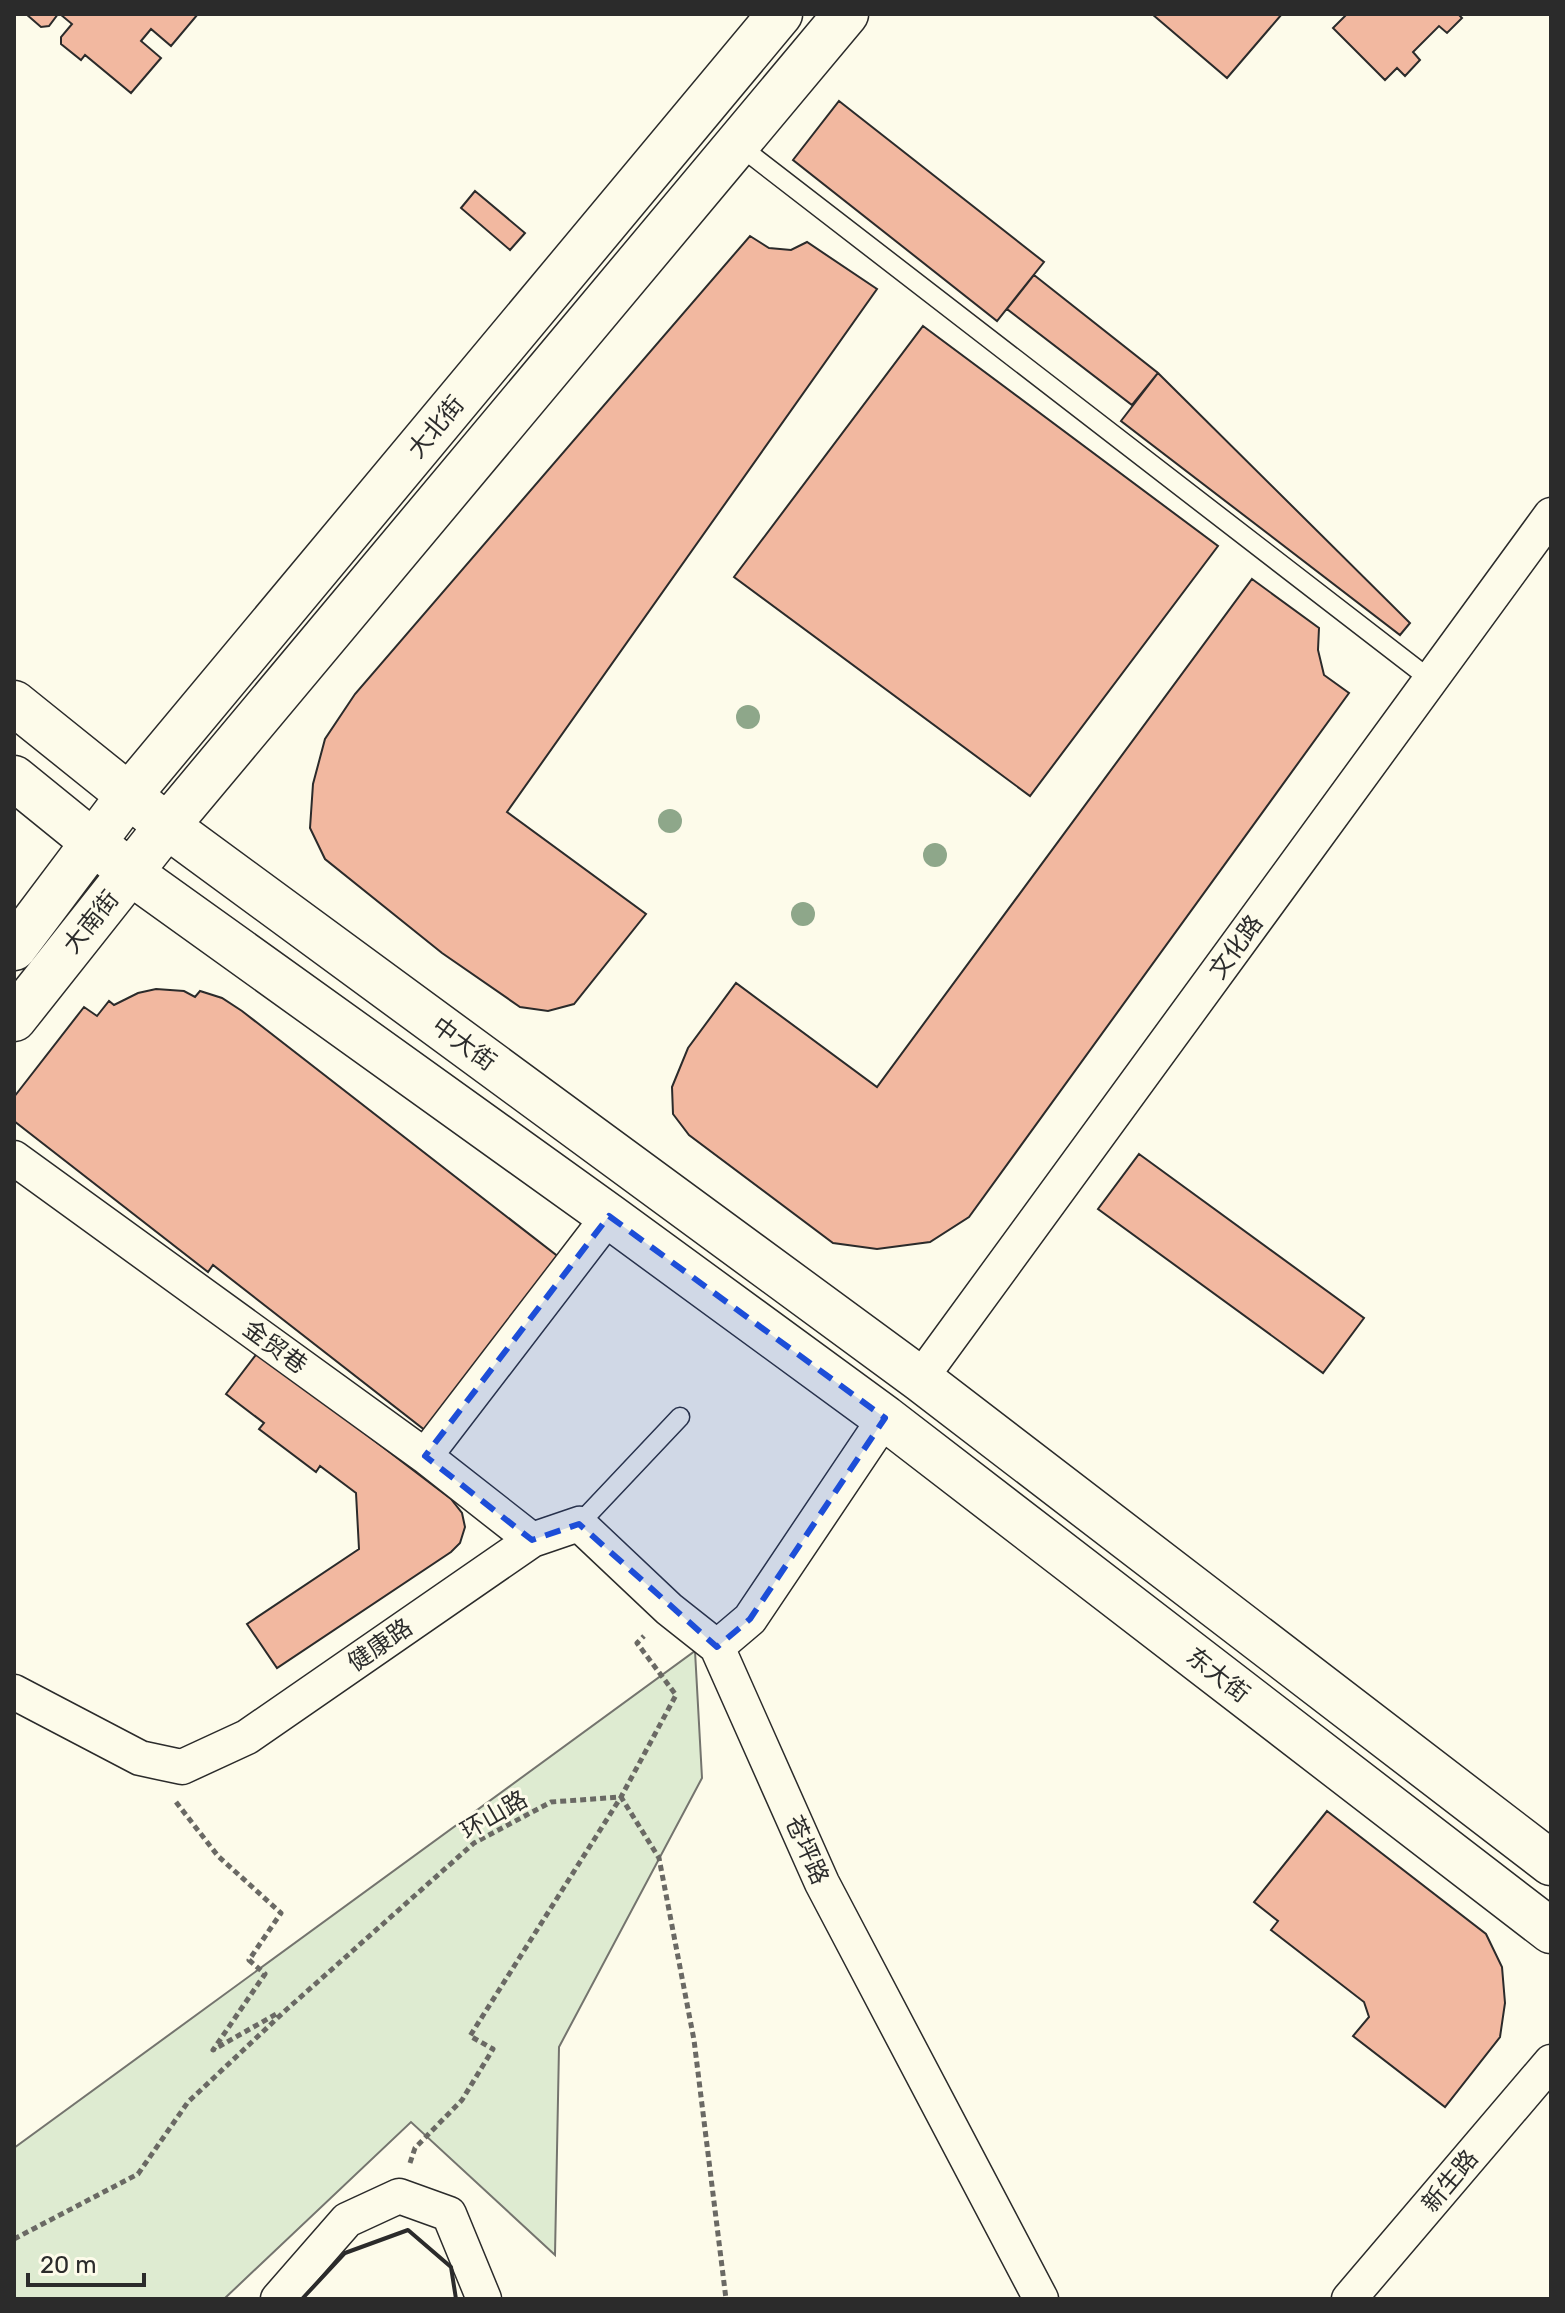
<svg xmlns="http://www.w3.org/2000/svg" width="1565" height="2313" font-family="Rubik,'Noto Sans SC',sans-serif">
<rect width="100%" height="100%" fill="#fdfbea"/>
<!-- green -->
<path fill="#deebd1" stroke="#74746e" stroke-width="2" d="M695 1651 702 1778 559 2047 555 2255 411 2122 224 2299H14V2148Z"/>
<!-- building -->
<path fill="#f2b8a0" stroke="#2b2b2b" stroke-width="2" d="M26 14H58L49 26 41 27Z
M60 14H198L171 46 151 29 141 41 161 58 131 93 85 55 81 60 61 44V37L72 24Z
M1152 14H1282L1227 78Z
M1347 14H1458L1462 18 1447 33 1439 26 1413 52 1420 60 1405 76 1397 68 1385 80 1333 28Z
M839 101 1044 262 997 321 793 160Z
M475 191 525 233 510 250 461 208Z
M750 236 769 248 791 250 807 242 877 289 507 812 646 914 574 1004 548 1011 520 1007 442 953 325 859 310 828 313 784 325 739 355 694Z
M1034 275 1158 373 1132 405 1007 309Z
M923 326 1218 546 1030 796 734 577Z
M1158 373 1410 623 1400 635 1121 421Z
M1252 579 1319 628 1318 650 1324 675 1349 693 969 1217 930 1242 877 1249 833 1243 689 1135 673 1114 672 1087 688 1048 736 983 877 1087Z
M156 989 184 991 195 997 200 991 222 998 242 1011 560 1258 426 1431 213 1265 208 1272 14 1121V1097L84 1007 97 1016 109 1001 114 1005 138 993Z
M1139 1154 1364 1318 1323 1373 1098 1209Z
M258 1352 451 1499 462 1513 465 1527 460 1543 451 1552 277 1668 247 1624 359 1549 356 1493 320 1466 316 1472 259 1429 264 1423 226 1394Z
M1327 1811 1486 1934 1502 1967 1505 2003 1500 2037 1445 2107 1353 2036 1369 2017 1364 2002 1271 1930 1278 1921 1254 1902Z"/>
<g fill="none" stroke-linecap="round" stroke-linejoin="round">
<!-- lane casing -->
<g stroke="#2b2b2b" stroke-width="21">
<path id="lane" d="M737 144 1431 680
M579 1524 680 1417"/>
</g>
<!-- street casing -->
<g stroke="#2b2b2b" stroke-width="37">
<path id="street" d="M14 1158 425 1456 532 1540
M920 1379 1551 515
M425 1456 609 1216
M717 1647 750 1619 885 1418
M14 1692 140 1758 182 1767 247 1737 532 1540 579 1524 669 1609 717 1647 822 1883 1041 2299
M278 2299 347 2220 399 2196 449 2214 484 2299
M1349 2299 1551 2062"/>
</g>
<!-- secondary casing -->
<g stroke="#2b2b2b" stroke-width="47">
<path id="secondary" d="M14 703 167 826 920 1379 1551 1863
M14 778 131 873 609 1216 885 1418 1551 1931
M14 948 129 795 780 14
M14 1019 167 826 846 14"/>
</g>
<!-- path -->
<path stroke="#6a6964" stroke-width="5" stroke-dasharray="6 4" stroke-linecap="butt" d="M176 1802 218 1856 281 1913 249 1960 265 1974 213 2050 278 2013
M410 2163 415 2148 462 2100 493 2049 470 2036 621 1797 676 1695 637 1643 644 1636
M14 2239 138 2174 188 2102 286 2010 474 1843 551 1802 621 1797 659 1858 694 2040 726 2299"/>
<!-- lane -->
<use href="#lane" stroke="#fdfbea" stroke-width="18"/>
<!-- street -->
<use href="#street" stroke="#fdfbea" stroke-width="34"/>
<!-- secondary -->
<use href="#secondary" stroke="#fdfbea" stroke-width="44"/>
<!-- wall -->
<path stroke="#2b2b2b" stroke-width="4" d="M302 2299 345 2253 408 2230 451 2267 456 2299"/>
</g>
<!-- trees -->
<g fill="#8ea78a">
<circle cx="748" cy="717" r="12"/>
<circle cx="670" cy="821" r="12"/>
<circle cx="935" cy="855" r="12"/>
<circle cx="803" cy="914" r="12"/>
</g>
<!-- marked area -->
<path fill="#1d4ed8" fill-opacity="0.2" stroke="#1d4ed8" stroke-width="6" stroke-dasharray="16 10" stroke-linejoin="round" d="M609 1216 885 1418 750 1619 717 1647 579 1524 532 1540 425 1456Z"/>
<g text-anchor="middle" stroke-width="6" stroke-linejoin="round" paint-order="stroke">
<!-- street labels -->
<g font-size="24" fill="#2b2b2b" stroke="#fdfbea">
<text transform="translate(436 427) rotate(-50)" y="8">大北街</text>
<text transform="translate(91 922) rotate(-51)" y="8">大南街</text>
<text transform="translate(1236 947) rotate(-54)" y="8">文化路</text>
<text transform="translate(464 1044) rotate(36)" y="8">中大街</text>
<text transform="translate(275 1347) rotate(36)" y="8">金贸巷</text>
<text transform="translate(380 1645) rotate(-35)" y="8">健康路</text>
<text transform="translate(1218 1675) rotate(38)" y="8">东大街</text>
<text transform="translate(494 1815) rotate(-30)" y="8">环山路</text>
<text transform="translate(807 1850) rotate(66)" y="8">苍坪路</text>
<text transform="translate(1450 2181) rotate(-50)" y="8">新生路</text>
</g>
</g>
<!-- border -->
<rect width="1565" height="2313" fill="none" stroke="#2b2b2b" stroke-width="32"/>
<!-- scale -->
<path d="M28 2273v12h116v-12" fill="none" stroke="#2b2b2b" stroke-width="4"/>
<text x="40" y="2273" font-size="24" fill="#2b2b2b" stroke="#fdfbea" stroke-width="6" paint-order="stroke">20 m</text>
</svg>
